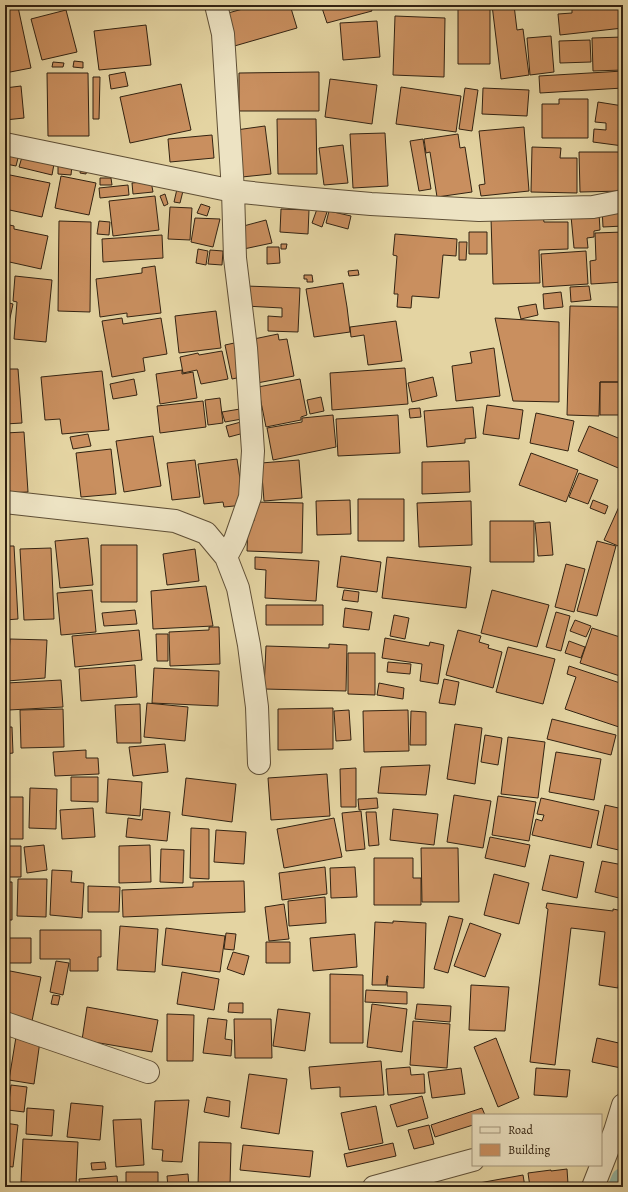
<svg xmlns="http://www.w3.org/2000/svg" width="628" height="1192" font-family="Alegreya,serif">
<rect width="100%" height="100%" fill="#e4d4a2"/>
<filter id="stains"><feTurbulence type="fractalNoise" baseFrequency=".005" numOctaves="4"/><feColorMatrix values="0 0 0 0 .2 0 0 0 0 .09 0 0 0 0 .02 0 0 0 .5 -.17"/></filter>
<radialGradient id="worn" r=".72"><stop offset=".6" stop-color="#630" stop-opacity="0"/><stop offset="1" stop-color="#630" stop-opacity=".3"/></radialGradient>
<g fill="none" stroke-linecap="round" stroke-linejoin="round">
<!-- canal -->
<path stroke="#96b8a3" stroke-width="24" d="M620 1187 623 1180"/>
</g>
<!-- building -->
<path fill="#c98f5f" stroke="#332312" d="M33 5H62L33 9Z
M113 5H125L114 8Z
M257 5H290L297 28 231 47 221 15Z
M321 5H370L372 11 327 23Z
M458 5H490V64H458Z
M492 5H514L517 30 523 29 529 75 501 79Z
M556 5H623V28L560 35 558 14 572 13V8L557 9Z
M18 7 31 68 5 73V23H7L5 10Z
M66 10 77 52 42 60 31 19Z
M395 16 445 18 444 77 393 75Z
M377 21 380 57 343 60 340 23Z
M146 25 151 65 99 70 94 31Z
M551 36 554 72 530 75 527 38Z
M623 37V70L593 71 592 38Z
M590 40 591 62 560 63 559 41Z
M74 61 83 62V68L73 67Z
M53 62 64 63 63 67H52Z
M623 71V88L540 93 539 76Z
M125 72 128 86 111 89 109 75Z
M319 72V111H239V73Z
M47 73H88L89 136H48Z
M93 77H100L99 119H93Z
M330 79 377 85 372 124 325 117Z
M181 84 191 130 130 143 120 97Z
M21 86 24 118 5 120V88Z
M401 87 461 96 456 132 396 124Z
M465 88 478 90 472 131 459 129Z
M483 88 529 90 527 116 482 114Z
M559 99H588V138H542V104H559Z
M598 102 623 106V146L593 142 594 129 606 130V123L595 122Z
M277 119H316L317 174H278Z
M265 126 271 174 242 177 236 130Z
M524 127 529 191 481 196 479 185 485 184 479 131Z
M385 133 388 186 353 188 350 134Z
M458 134 460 148 465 147 472 192 437 197 430 152 426 153 424 139Z
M212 135 214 158 170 162 168 139Z
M423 139 431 189 419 191 410 141Z
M343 145 348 183 324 185 319 148Z
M532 147 561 148 560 158H577V193L531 192Z
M9 151 19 154 16 166 6 164Z
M579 152H622L623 191 580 192Z
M22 157 54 164 52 175 19 167Z
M58 164 72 165 71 175 58 174Z
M81 168 87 170 86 174 80 173Z
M5 174 50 183 42 217 5 209Z
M61 176 96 183 89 215 55 208Z
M100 178H111L112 185H100Z
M151 181 153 192 133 194 132 183Z
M128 185 129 195 100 198 99 188Z
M177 189 183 191 180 203 174 202Z
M165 194 168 204 164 206 160 196Z
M155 196 159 230 113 236 109 201Z
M201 204 210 207 207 216 197 213Z
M170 207 192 208 190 240 168 239Z
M623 207V226L603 227 602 208Z
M281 209 309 210 308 234 280 232Z
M317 209 327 212 322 227 312 223Z
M329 211 351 216 348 229 326 223Z
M599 213 600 230 594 231V237L587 238 588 248H574L571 216Z
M543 216 544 222H568V249L539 250 540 283 493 284 491 218Z
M195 218 220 219 213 247 191 242Z
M266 220 272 243 239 250 236 228Z
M59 221 91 222 90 312 58 311Z
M99 221 110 222 109 235 97 234Z
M5 224 14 226V229L48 236 41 269 5 261Z
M469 232H487V254H469Z
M623 232V282L591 284 590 261 596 260 595 233Z
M395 234 457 239 456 256 443 255 439 298 412 296 411 308 397 307 398 294H394L397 256 393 255Z
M162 235 163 258 103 262 102 239Z
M459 242H467L466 260H459Z
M281 244H287L286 249H281Z
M267 247H279L280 263 267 264Z
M198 249 208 251 206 265 196 263Z
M210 250 223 251 222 265 208 264Z
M586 251 588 284 543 287 541 254Z
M155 266 161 313 127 317V313L100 317 96 279 142 273V268Z
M358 270 359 275 349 276 348 271Z
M304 275H312L313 282H307V279H304Z
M15 276 52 280 46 342 14 339 17 302 13 301Z
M343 283 347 307 350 332 314 337 306 289Z
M246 286 300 288 298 332 268 331V316L282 317V308L245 306Z
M589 286 591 300 571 302 570 287Z
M561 292 563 307 544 309 543 294Z
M5 302 13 304 6 337H5Z
M536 304 538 315 521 319 518 307Z
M570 306 620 307 619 382H600L599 416 567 415Z
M216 311 221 348 179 353 175 316Z
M623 317V351H622Z
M122 318 123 324 161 318 167 354 143 358 145 371 112 377 102 321Z
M495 318 559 322V402L513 401Z
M396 321 402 361 368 365 364 335 351 337 350 327Z
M278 334 279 340 287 339 294 376 257 383 249 340Z
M239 342 246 376 232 379 225 345Z
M494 348 500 396 456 401 452 366 472 363 470 352Z
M222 351 228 379 201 384 197 370 183 373 180 357 198 353 199 355Z
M405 368 408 404 332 410 330 373Z
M5 369H18L22 423 5 424Z
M182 370V374L193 372 197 398 160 404 156 374Z
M102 371 109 430 62 434 60 419 45 420 41 377Z
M433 377 437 396 412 402 408 383Z
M134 379 137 395 113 399 110 384Z
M300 379 307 415 301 417V420L266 427 258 387Z
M600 382H620L619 415H600Z
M321 397 324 411 310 414 307 400Z
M220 398 223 423 208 425 205 400Z
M203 401 206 427 160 433 157 406Z
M487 405 523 410 519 439 483 434Z
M473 407 476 438 465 439V443L427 447 424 411Z
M420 408 421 417 410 418 409 409Z
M240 409 242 419 225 422 222 412Z
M536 413 574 421 568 451 530 443Z
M333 415 336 447 273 460 267 428 302 422V418Z
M398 415 400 453 338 456 336 419Z
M241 422 244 433 229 437 226 426Z
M589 426 623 440V470L578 451Z
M24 432 28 492 5 493V433Z
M88 434 91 446 73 449 70 437Z
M153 436 161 486 124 492 116 441Z
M111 449 116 494 81 497 76 453Z
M531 453 578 470 566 502 519 485Z
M237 459 244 505 224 507 223 502 204 504 198 464Z
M195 460 200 497 172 500 167 463Z
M299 460 302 498 264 501 261 463Z
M469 461 470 492 422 494V462Z
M579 473 598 480 588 504 569 497Z
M358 499H404V541H358Z
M350 500 351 534 317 535 316 501Z
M593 500 608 506 605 514 590 508Z
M622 500 623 501V548L604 540Z
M471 501 472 545 419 547 417 503Z
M255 502 303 503 302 553 247 551 248 521H254Z
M490 521H534V562H490Z
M550 522 553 555 538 556 535 523Z
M88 538 93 585 60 588 55 541Z
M597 541 616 546 597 616 577 611Z
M101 545H137V602H101Z
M5 546H14L18 619 5 620Z
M51 548 54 619 24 620 20 549Z
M195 549 199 581 167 585 163 554Z
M341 556 381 562 377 592 337 587Z
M255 557 319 561 316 601 265 598 266 570 255 569Z
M387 557 471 567 466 608 382 598Z
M566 564 585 569 574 612 555 607Z
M206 586 213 626 153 629 151 591Z
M92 590 96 632 61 635 57 593Z
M344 590 359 592 358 602 342 600Z
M492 590 549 605 537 647 481 633Z
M266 605H323V625H266Z
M345 608 372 612 369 630 343 627Z
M135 610 137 624 104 626 102 613Z
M556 612 570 616 561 651 546 647Z
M394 615 409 618 405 639 390 636Z
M575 620 591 626 586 637 570 631Z
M209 627H219L220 664 170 666 169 632 209 630Z
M592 628 623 638V677L580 663Z
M139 630 142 660 75 667 72 636Z
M458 630 481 636 479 642 489 645 488 648 502 652 493 688 446 675Z
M156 634H168V661H157Z
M385 638 429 646 430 642 444 645 438 684 420 681 422 664 382 658Z
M10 639 47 640 45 678 7 681Z
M569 641 585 647 581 658 565 653Z
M329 644 347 645 346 691 264 689 266 646 329 648Z
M508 647 555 659 543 704 496 692Z
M348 653H375V695L348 694Z
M388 662 411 664 410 674 387 672Z
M135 665 137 697 81 701 79 669Z
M569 666 623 684V724L622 728 565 709 576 677 567 674Z
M154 668 219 671 218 706 152 703Z
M444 679 459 682 455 705 439 703Z
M61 680 63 707 9 710 7 683Z
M379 683 404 688 403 699 377 695Z
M147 703 188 707 185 741 144 737Z
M140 704 141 743H117L115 705Z
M333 708V749L278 750V709Z
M63 709 64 747 21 748 20 710Z
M349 710 351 740 336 741 334 711Z
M408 710 409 751 364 752 363 711Z
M411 711 426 712V745H410Z
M552 719 616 735 611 755 547 739Z
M455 724 482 728 475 784 447 779Z
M5 727H12L13 753 5 754Z
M485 735 502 738 498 765 481 762Z
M508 737 545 742 538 798 501 794Z
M165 744 168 772 133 776 129 747Z
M86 750V758H98L99 774 55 776 53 752Z
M556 752 601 759 594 800 549 792Z
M430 765 426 795 378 793 381 767Z
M356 768V807H341L340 769Z
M327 774 330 816 271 820 268 778Z
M71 777H98V802L71 801Z
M186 778 236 784 232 822 182 815Z
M108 779 142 782 140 816 106 813Z
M30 788 57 789 56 829 29 828Z
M454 795 491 801 483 848 447 842Z
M498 796 536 802 529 841 492 835Z
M5 797H23V839H5Z
M377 798 378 808 359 810 358 799Z
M541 798 599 811 591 848 532 835 536 819 542 821 544 815 537 814Z
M605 805 623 809V851L597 845Z
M93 808 95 837 62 839 60 810Z
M143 809 170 812 167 841 126 837 128 818 142 820Z
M393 809 438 814 434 845 390 840Z
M361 811 365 849 346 851 342 813Z
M366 812H376L379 845 369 846Z
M334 818 342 857 284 868 277 829Z
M191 828 209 829V879L190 878Z
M216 830 246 832 244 864 214 862Z
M490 837 530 845 525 867 485 858Z
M44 845 47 870 27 873 24 847Z
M150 845 151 882 119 883V846Z
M5 846H21V877H5Z
M421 848H458L459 902H422Z
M161 849 184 850 183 883 160 882Z
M550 855 584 862 577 898 542 890Z
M374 858H413V878H421V905H374Z
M602 861 623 865V899L595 892Z
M325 867 327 894 282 900 279 873Z
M355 867 357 897 331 898 330 868Z
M52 870 72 871 71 882 84 883 82 918 50 915Z
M494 874 529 883 519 924 484 915Z
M18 879H47L46 917 17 916Z
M244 881 245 912 123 917 122 890 193 887V882Z
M5 882H12V920H5Z
M88 886 120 887 119 912H88Z
M325 897 326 923 289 926 288 901Z
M547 903 613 911V909L623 911V945L618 988 599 985 605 932 571 928 555 1065 530 1062 546 925 548 909 546 908Z
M284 904 289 939 269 941 265 907Z
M449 916 463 919 448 973 434 969Z
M393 921 426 923 424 988 387 986 388 976H387L386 985H372L375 922 393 923Z
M470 923 501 934 485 977 454 966Z
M120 926 158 929 155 972 117 970Z
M166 928 225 936 220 972 162 965Z
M40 930H101V957H98V971H70V959H40Z
M226 933 236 934 234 950 224 949Z
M355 934 357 967 313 971 310 938Z
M5 938H31V963H5Z
M266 942H290V963H266Z
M233 952 249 956 244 975 227 969Z
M56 961 69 963 63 995 50 992Z
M5 970 41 977 32 1021 5 1016Z
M182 972 219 979 214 1010 177 1004Z
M330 974 363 975V1043H330Z
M471 985 509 987 505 1031 469 1030Z
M366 990 407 992V1004L365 1002Z
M53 995 60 996 58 1005 51 1004Z
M229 1003H243V1013L228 1012Z
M372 1004 407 1009 402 1052 367 1047Z
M417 1004 451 1006 450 1022 415 1019Z
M87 1007 158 1020 152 1052 82 1040Z
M278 1009 310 1013 305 1051 273 1046Z
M167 1014 194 1015 193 1061H167Z
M208 1018 227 1020 225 1039 232 1040 231 1056 203 1053Z
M234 1019H271L272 1058H235Z
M413 1021 450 1024 447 1068 410 1065Z
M16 1037 40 1041 34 1084 9 1080Z
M496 1038 519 1098 498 1107 474 1047Z
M597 1038 623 1044V1058L621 1068 592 1062Z
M381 1061 384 1095 340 1097V1087L311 1089 309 1067Z
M410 1067 411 1075 424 1074 425 1093 388 1095 386 1069Z
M461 1068 465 1094 432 1098 428 1072Z
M536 1068 570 1070 567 1097 534 1095Z
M249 1074 287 1079 279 1134 241 1128Z
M11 1085 27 1087 24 1112 8 1110Z
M422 1096 428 1118 397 1127 390 1105Z
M207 1097 230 1101 229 1117 204 1112Z
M189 1100 182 1162 162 1161 163 1150 152 1149 155 1101Z
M71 1103 103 1106 100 1140 67 1137Z
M376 1106 383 1143 349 1150 341 1113Z
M27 1108 54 1110 52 1136 26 1134Z
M482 1108 485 1115H473V1125L435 1137 431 1125Z
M141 1119 144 1165 116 1167 113 1120Z
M5 1123 18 1125 13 1167 5 1166Z
M429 1125 434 1144 414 1149 408 1130Z
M23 1139 78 1142 76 1185 21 1182Z
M199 1142 231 1143 230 1187H198Z
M393 1143 396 1156 347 1167 344 1154Z
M243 1145 313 1151 310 1177 240 1170Z
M105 1162 106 1169 92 1170 91 1163Z
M567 1169 568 1184 553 1186V1187H530L528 1173 551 1170V1171Z
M126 1172H158V1187H126Z
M188 1174 189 1187H168L167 1176Z
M523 1175 525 1187H480L479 1183Z
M117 1176 118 1187H80L79 1179Z
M11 1183 34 1187H10Z"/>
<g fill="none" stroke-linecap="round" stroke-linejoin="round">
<!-- minor casing -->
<g stroke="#5f4f36" stroke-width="24">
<path id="minor" d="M216 5 223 34 233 191 235 258 246 348 253 451 250 497 235 540 226 557
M5 144 233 191 290 197 371 204 479 210 593 207 623 201
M5 502 175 521 206 533 226 557 238 588 249 645 257 707 259 763
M5 1023 148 1072
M374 1187 473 1160
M593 1187 615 1131 623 1105"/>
</g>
<!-- minor -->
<use href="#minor" stroke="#ede3c3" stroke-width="22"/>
</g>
<!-- margin -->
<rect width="628" height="1192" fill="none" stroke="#e4d4a2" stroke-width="20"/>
<rect x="6" y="6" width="616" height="1180" fill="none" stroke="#332312" stroke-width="2"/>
<rect x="10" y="10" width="608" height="1172" fill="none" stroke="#332312"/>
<!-- legend -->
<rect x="472" y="1114" width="130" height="52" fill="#ede3c3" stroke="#a3967c"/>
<rect x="480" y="1127" width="20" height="6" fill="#ede3c3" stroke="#a3967c"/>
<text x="508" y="1134" font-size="12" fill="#332312">Road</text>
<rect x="480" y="1144" width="20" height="12" fill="#c98f5f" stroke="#a3967c"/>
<text x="508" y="1154" font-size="12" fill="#332312">Building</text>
<rect width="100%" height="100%" filter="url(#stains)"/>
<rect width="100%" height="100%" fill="url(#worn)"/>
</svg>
